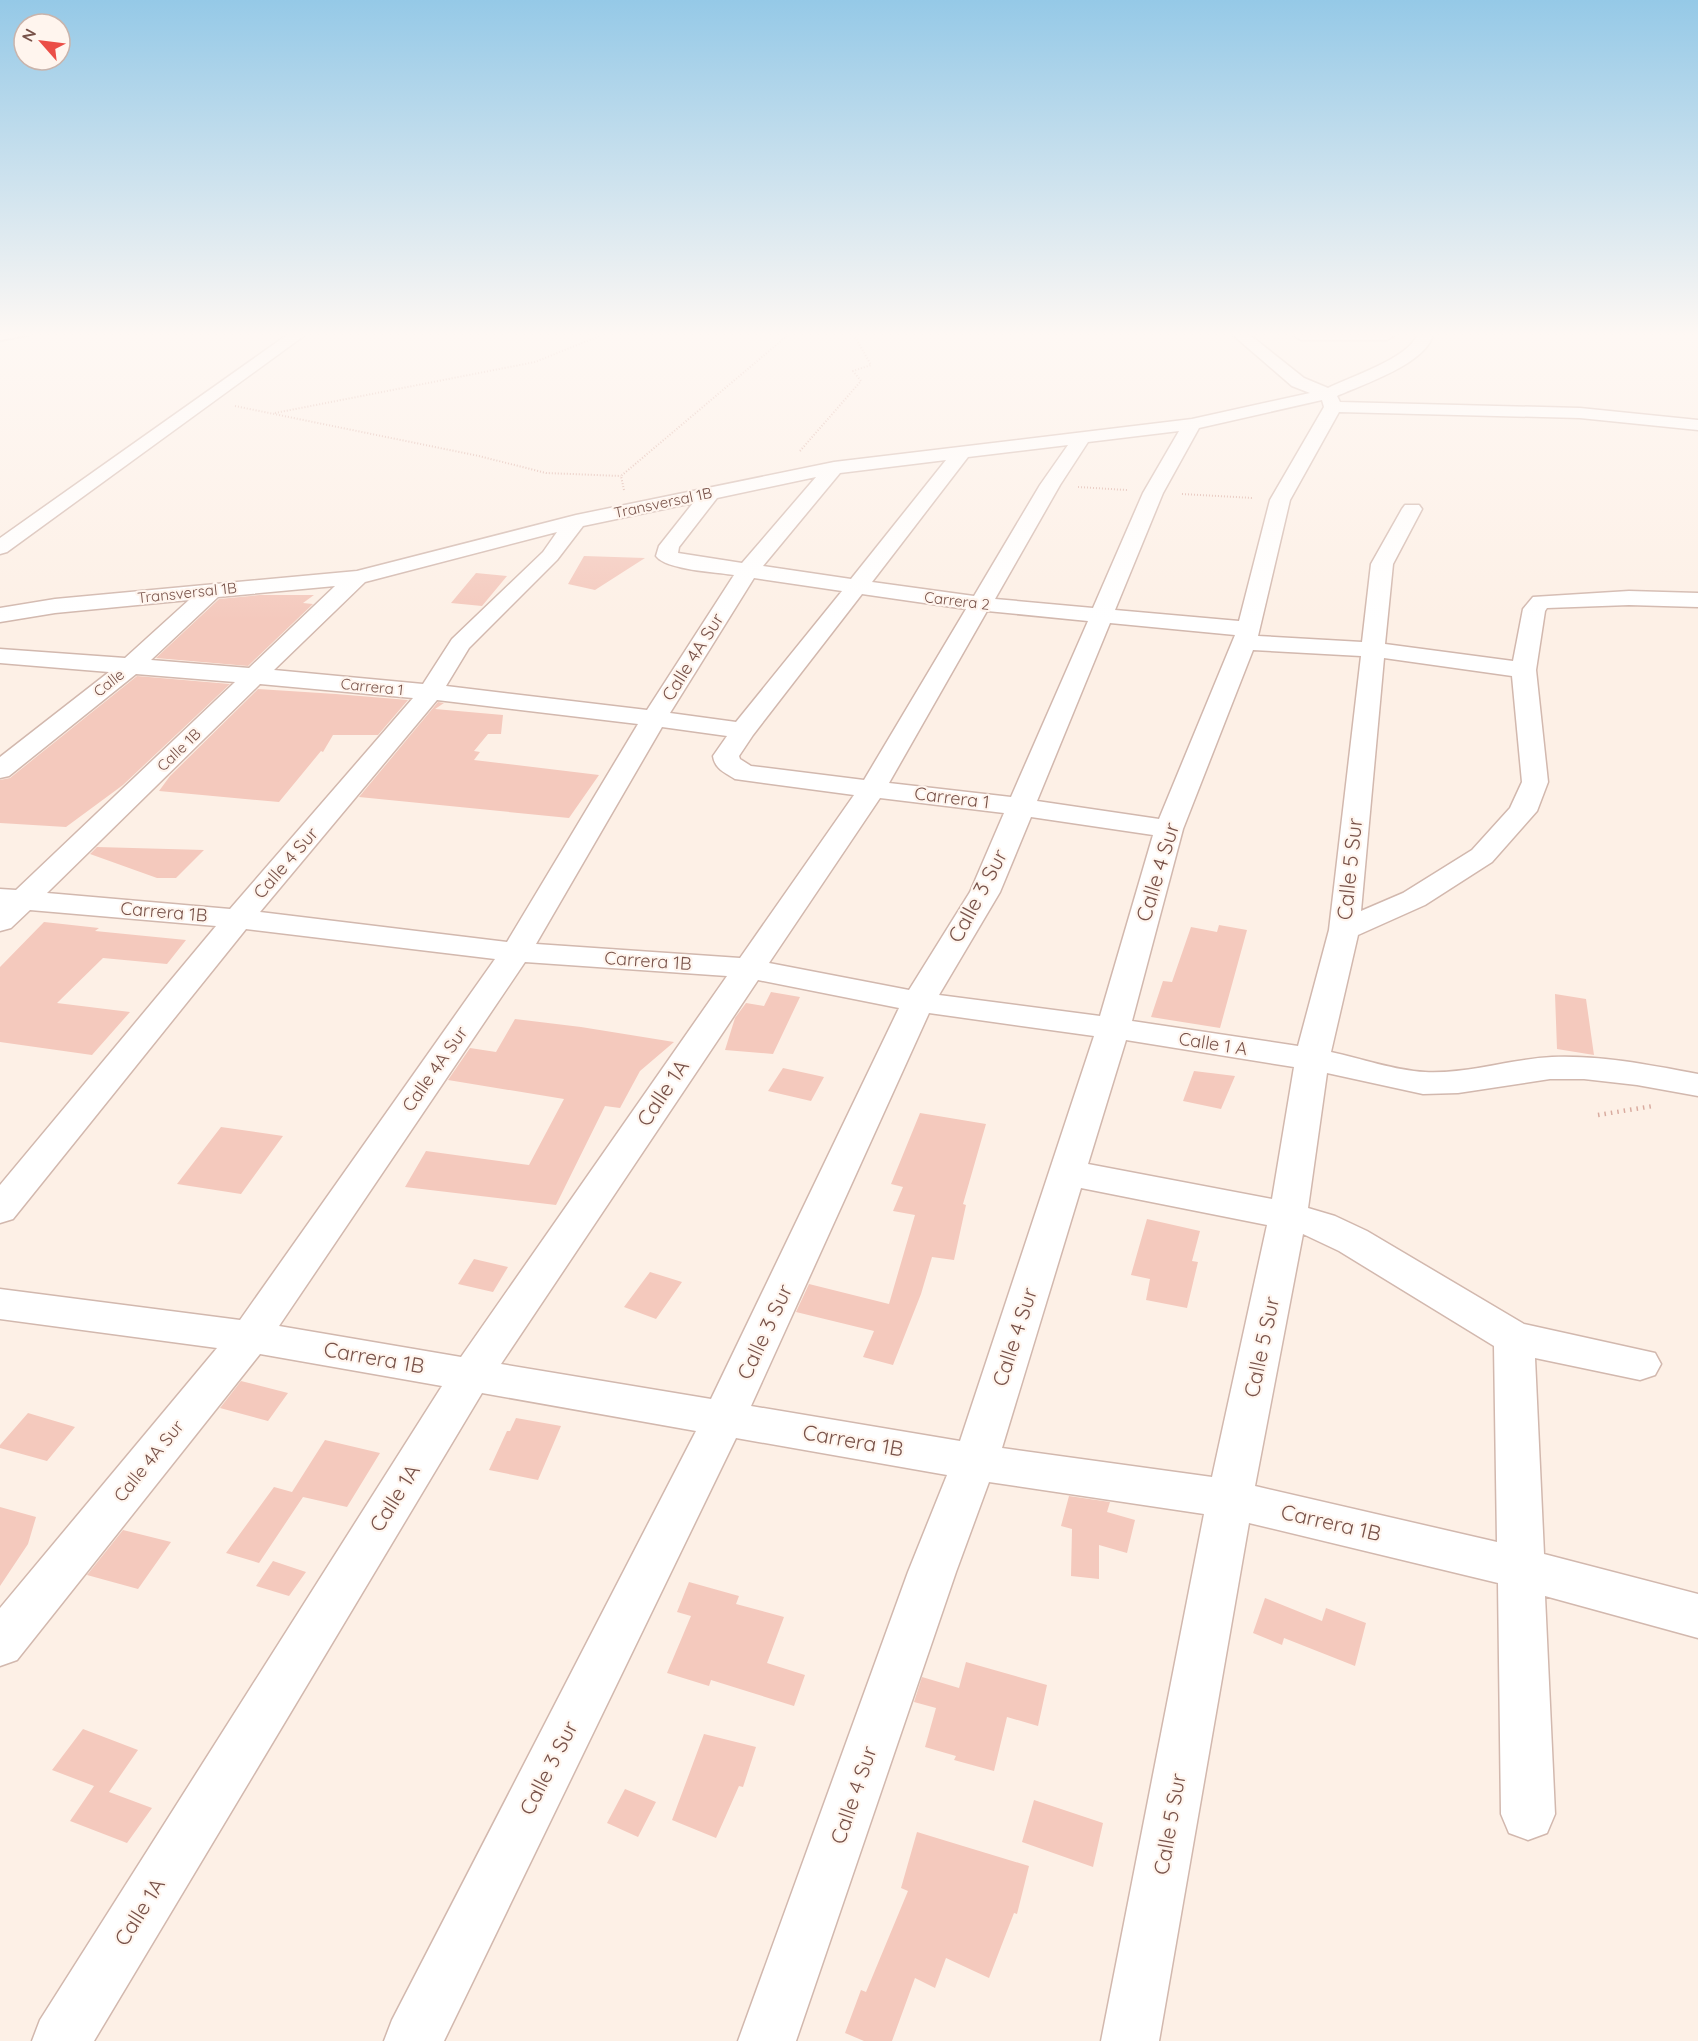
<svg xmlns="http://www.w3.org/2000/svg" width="1698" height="2041" font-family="Quicksand,sans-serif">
<rect width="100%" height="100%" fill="#fdf0e6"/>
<!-- building -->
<path fill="#f4c9bd" d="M584 556 645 558 595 590 568 584Z
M476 573 507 576 482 606 451 603Z
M260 595H314L303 603 313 604 248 666 156 658 219 599Z
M137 676 230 684 123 785 66 827 0 823V780L10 778Z
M258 689 336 694 408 700 378 735H333L323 752 321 751 279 802 159 791 170 776Z
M438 702 444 703 435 709 503 715 501 734H488L474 751 480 752 474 760 599 775 569 818 359 797Z
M97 847 204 850 176 878H157L90 854Z
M44 922 99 928 95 931 186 940 167 964 103 958 57 1003 130 1012 92 1055 0 1042V967Z
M1219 925 1247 930 1220 1028 1151 1017 1163 981 1172 982 1191 927 1217 932Z
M771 992 800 997 773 1054 725 1050 735 1018 746 1003 764 1006Z
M1555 994 1586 999 1594 1055 1557 1049Z
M515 1019 581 1027 674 1042 640 1071 620 1108 605 1106 556 1205 405 1187 426 1151 529 1165 564 1099 448 1080 470 1048 496 1052Z
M783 1068 824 1077 811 1101 768 1091Z
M1194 1071 1235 1076 1221 1109 1183 1101Z
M920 1113 986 1124 963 1204 966 1205 954 1260 932 1257 921 1294 893 1365 863 1357 874 1331 796 1312 809 1284 889 1304 915 1215 893 1211 903 1187 891 1184Z
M221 1127 283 1136 241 1194 177 1184Z
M1147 1219 1200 1231 1192 1261 1198 1262 1187 1308 1146 1300 1150 1279 1131 1275Z
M474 1259 508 1267 493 1292 458 1284Z
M650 1272 682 1282 656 1319 624 1307Z
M241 1381 288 1393 268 1421 220 1408Z
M28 1413 75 1427 47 1461 0 1448V1445Z
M516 1418 561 1426 538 1480 489 1470 507 1431H510Z
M325 1440 380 1453 347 1507 303 1497 259 1563 226 1553 274 1487 292 1492Z
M1069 1496 1110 1502 1107 1512 1135 1520 1127 1553 1099 1545V1579L1071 1576 1072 1529 1061 1526Z
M0 1507 36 1517 28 1544 0 1586Z
M123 1530 171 1542 138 1589 87 1575Z
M273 1561 306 1572 289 1596 256 1586Z
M689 1582 739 1596 736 1604 784 1617 767 1663 805 1675 794 1706 711 1680 709 1686 667 1673 691 1616 677 1612Z
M1265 1598 1322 1621 1326 1608 1366 1623 1355 1666 1284 1638 1282 1645 1253 1633Z
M966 1662 1047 1685 1038 1726 1007 1717 994 1771 954 1760 956 1756 925 1747 936 1708 914 1702 922 1677 959 1688Z
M83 1729 138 1750 109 1792 152 1808 127 1843 70 1821 94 1786 52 1770Z
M704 1734 756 1747 743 1787 739 1786 716 1838 672 1820Z
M625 1789 656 1802 638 1837 607 1823Z
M1034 1800 1103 1823 1093 1867 1022 1842Z
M917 1832 1029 1866 1017 1914 1014 1913 989 1978 946 1958 935 1988 915 1978 892 2041H864L845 2033 861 1990 866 1992 908 1891 901 1888Z"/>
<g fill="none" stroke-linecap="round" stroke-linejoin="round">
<!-- lane casing -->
<g stroke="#d2b8ae" stroke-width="4">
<path id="lane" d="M28 335 0 340V336Z"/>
</g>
<!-- street casing -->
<g stroke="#d2b8ae" stroke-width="3">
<path id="street" d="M287 335H305L7 552 0 554V538Z
M1233 335H1250L1304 378 1328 388C1350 377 1409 358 1417 335H1433C1425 364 1364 384 1337 396L1340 402 1580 408 1698 420V430L1580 418 1339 412 1290 500 1258 636 1362 642 1371 564 1402 509 1405 505H1419L1422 509 1393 564 1385 644 1513 661 1523 609 1533 597 1629 591 1698 593V607L1629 605 1547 608 1545 611 1536 670 1548 782 1537 811 1492 862 1425 905 1358 935 1331 1052C1359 1058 1397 1071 1425 1072 1468 1074 1510 1059 1552 1057 1601 1055 1650 1065 1698 1074V1096L1637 1085 1584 1079H1550L1458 1093 1423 1094 1327 1073 1308 1208 1335 1216 1367 1231 1524 1324 1655 1353 1661 1364 1655 1375 1640 1380 1535 1358 1544 1554 1698 1594V1638L1545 1596 1555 1814 1547 1833 1528 1840 1509 1833 1501 1814 1498 1583 1249 1523 1159 2041H1101L1204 1514 989 1482 956 1572 796 2041H738L908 1572 947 1475 736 1438 444 2041H384L392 2020 696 1431 482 1393 94 2041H32L40 2020 442 1386 260 1354 17 1660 0 1666V1608L217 1348 0 1319V1289L240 1320 495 959 246 929 13 1219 0 1223V1185L216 926 30 910 11 928 0 931V889L16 890 235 682 136 674 9 776 0 778V757L109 672 0 663V649L125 658 189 600 55 613 0 622V608L55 599 357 571 576 515 834 462 1192 419 1310 393 1292 386ZM1322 400 1324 407 1270 500 1239 621 1115 610 1163 493 1199 428ZM1179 431 1143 493 1093 608 995 599 1060 485 1088 442ZM1068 445 1040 485 974 596 872 582 968 457ZM946 460 851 579 763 566 840 473ZM816 477 742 563 678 553 679 547 717 498ZM693 503 659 546 656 556C666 570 716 572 734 575L647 710 446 686 469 648 557 560 583 526ZM557 532 543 552 452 639 423 684 274 670 365 582ZM754 578 842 591 736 722 670 713ZM335 586 249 668 151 660 218 597ZM862 594 966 609 864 780 751 766 740 759 739 756 753 735ZM987 611 1088 621 1011 797 889 783ZM1110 623 1235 635 1159 819 1037 801ZM1253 650 1361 656 1329 930 1298 1046 1132 1021 1183 829ZM1384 658 1512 676 1522 782 1510 808 1472 850 1403 893 1361 911ZM260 684 413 698 230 909 47 893ZM437 700 638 724 507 942 260 912ZM662 727 727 736 713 756C715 769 724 772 735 779L854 795 740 958 536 944ZM880 798 1004 813 970 892 909 990 769 963ZM1031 817 1153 835 1100 1016 939 995 1000 892ZM525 962 727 976 461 1357 279 1326ZM758 980 899 1008 711 1399 501 1364ZM929 1013 1094 1036 960 1441 751 1406ZM1126 1040 1294 1067 1272 1199 1088 1164ZM1081 1188 1267 1225 1212 1477 1002 1448ZM1303 1234 1339 1251 1494 1346 1497 1542 1255 1486Z
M1293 335H1395L1387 340H1301Z"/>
</g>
<!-- path-far1 -->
<path stroke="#d9ab9f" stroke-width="2" stroke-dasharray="1 2" stroke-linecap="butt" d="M235 406 479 456 546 473 621 476
M275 413 535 362 602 335
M800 451 861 381 853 371 871 365 854 335
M1078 487 1127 490
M624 490 621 476 788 335
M1182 494 1253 498"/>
<!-- path -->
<path stroke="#d9ab9f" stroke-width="4.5" stroke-dasharray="1.5 5" stroke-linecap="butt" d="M1598 1115 1653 1106"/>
<!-- lane -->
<use href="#lane" fill="#fff" fill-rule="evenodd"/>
<!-- street -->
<use href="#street" fill="#fff" fill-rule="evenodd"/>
</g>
<!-- sky -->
<linearGradient id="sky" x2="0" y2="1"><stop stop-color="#95c9e7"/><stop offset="0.54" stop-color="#fef8f4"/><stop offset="1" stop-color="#fef8f4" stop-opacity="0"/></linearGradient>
<rect width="1698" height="620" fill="url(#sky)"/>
<g text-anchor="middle" stroke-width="4.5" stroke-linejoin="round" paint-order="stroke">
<!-- far-street labels -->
<g font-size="15" fill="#785249" stroke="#fff5ee">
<text transform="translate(663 503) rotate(-12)" y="5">Transversal 1B</text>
<text transform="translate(187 593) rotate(-6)" y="5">Transversal 1B</text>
<text transform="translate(957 601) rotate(7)" y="5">Carrera 2</text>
<text transform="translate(109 683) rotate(-38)" y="5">Calle</text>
<text transform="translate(372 687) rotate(6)" y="5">Carrera 1</text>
<text transform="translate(179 750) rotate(-44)" y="5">Calle 1B</text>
</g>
<!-- street labels -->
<g font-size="18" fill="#785249" stroke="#fff5ee">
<text transform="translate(693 657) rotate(-58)" y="6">Calle 4A Sur</text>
<text transform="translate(952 798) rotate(7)" y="6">Carrera 1</text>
<text transform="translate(286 863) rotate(-49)" y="6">Calle 4 Sur</text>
<text transform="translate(164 912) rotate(5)" y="6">Carrera 1B</text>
<text transform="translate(648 961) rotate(4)" y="6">Carrera 1B</text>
<text transform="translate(1213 1044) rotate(9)" y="6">Calle 1 A</text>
<text transform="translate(435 1069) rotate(-55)" y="6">Calle 4A Sur</text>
<text transform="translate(149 1461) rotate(-51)" y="6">Calle 4A Sur</text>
</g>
<!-- near-street labels -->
<g font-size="21" fill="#785249" stroke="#fff5ee">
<text transform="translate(1350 869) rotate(-84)" y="7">Calle 5 Sur</text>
<text transform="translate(1158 872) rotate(-73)" y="7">Calle 4 Sur</text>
<text transform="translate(978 896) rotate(-62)" y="7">Calle 3 Sur</text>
<text transform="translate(663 1093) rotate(-56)" y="7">Calle 1A</text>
<text transform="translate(765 1332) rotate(-65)" y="7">Calle 3 Sur</text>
<text transform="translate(1015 1337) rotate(-72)" y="7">Calle 4 Sur</text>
<text transform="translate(1262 1347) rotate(-78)" y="7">Calle 5 Sur</text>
<text transform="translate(374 1358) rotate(10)" y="7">Carrera 1B</text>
<text transform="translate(853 1441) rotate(10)" y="7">Carrera 1B</text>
<text transform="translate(395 1498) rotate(-58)" y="7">Calle 1A</text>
<text transform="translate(1331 1523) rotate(13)" y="7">Carrera 1B</text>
<text transform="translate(549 1768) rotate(-63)" y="7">Calle 3 Sur</text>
<text transform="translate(854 1795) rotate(-71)" y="7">Calle 4 Sur</text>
<text transform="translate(1170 1824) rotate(-80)" y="7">Calle 5 Sur</text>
<text transform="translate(140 1912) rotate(-58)" y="7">Calle 1A</text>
</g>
</g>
<!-- north arrow -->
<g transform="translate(42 42) rotate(298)"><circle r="28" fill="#fff5ee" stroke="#c9b4ac" stroke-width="1.5"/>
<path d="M0-4.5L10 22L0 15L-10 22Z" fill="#eb4e47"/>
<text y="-9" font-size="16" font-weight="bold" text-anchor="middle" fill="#785249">N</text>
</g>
</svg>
